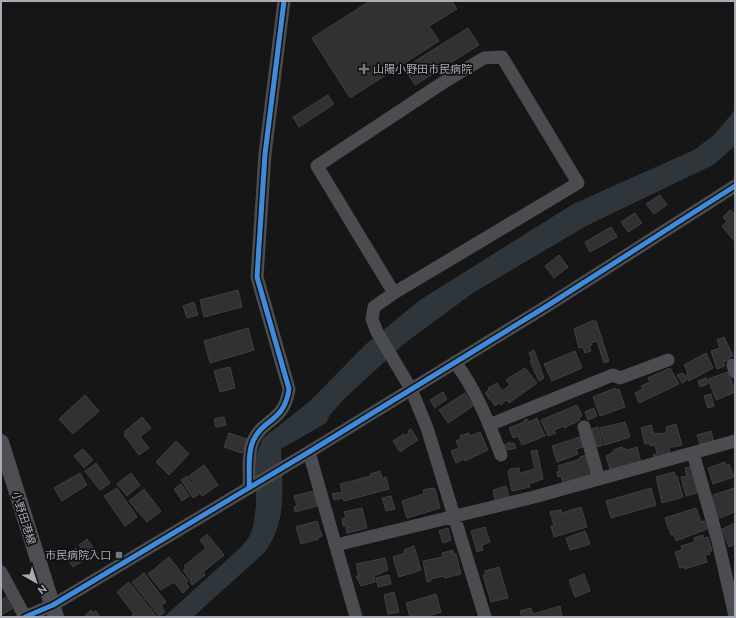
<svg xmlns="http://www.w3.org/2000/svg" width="736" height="618" font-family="Ubuntu,'Noto Sans JP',sans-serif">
<rect width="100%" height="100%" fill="#161617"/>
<!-- water -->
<path fill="#2e353b" d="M735 110V146L713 165 586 226 473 293 405 343 344 399 330 415 326 423 281 449C282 486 288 520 265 552L193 617H164L241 547 249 537 253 527 256 506V456L263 438 309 402 365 345 420 300 573 204 694 150 714 135Z"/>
<!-- building -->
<path fill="#313132" stroke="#3f4043" d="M370 1H452L457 9 429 26 439 41 350 98 312 38Z
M468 28 479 45 415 85 404 68Z
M328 95 334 104 299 127 293 117Z
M660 195 667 205 654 214 646 204Z
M730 210 735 214V242L722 226 727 222 723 217Z
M635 213 642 223 628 232 621 222Z
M611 227 617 237 590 252 585 242Z
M559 255 568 267 554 278 545 266Z
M238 290 242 307 204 317 200 300Z
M194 302 198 315 187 318 183 306Z
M592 321H596L609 361 604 363 597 341 591 343 592 345 589 346 591 351 585 353 583 347 579 348 574 329Z
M248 328 254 350 210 363 204 341Z
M724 337 733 356 729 357 730 360 723 362 725 366 717 369 711 351 720 348 717 340Z
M534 350 544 378 539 381 530 361H532L529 353Z
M575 351 582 368 552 381 544 364Z
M706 353 713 368 689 381 686 375 688 373 684 365Z
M230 367 235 388 220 392 214 371Z
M525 368 537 383 509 403 506 400 501 405 499 403 495 406 485 393 489 389 488 388 497 383 502 391 510 385 506 380Z
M670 368 679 384 639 403 635 393 643 389 641 386 650 382 648 378Z
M728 372 735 392 716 400 708 379Z
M683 373 687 380 682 383 677 375Z
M706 378 708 384 700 387 698 381Z
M615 388 616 390 619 389 625 407 600 416 593 397Z
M443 392 447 399 435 408 430 400Z
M465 393 473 406 448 423 439 410Z
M711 394 714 406 708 408 704 396Z
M85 395 99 411 73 434 59 419Z
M577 405 582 416 579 417 580 420 564 428V426L554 430 556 433 548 436 541 420Z
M594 408 597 416 588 420 585 412Z
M142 417 151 428 140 437 149 448 139 455 124 435 126 434 124 432Z
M224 417 226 425 216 427 214 419Z
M537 418 545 436 522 445 518 436 513 438 509 428 524 422V420L527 419 529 422Z
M625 422 630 437 605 445 600 428Z
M676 424 682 445 669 448 670 453 654 458 653 455 657 454 655 445 650 446 649 443 645 444 641 428 651 425 654 434 660 433 661 434 667 433 666 427Z
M598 427 603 445 597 447 592 429Z
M411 429 418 440 400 452 393 441 404 434 405 436 409 433 408 431Z
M711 431 714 442 700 444 697 435Z
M480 432 488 450 465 461 464 459 456 463 451 451 459 448 456 441 461 439 460 436 469 433 470 436Z
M229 433 247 439 242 453 224 447Z
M580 437 583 447 576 449 578 454 557 462 552 446Z
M176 441 189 454 169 475 156 462Z
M510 442 511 444 514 443 516 448 507 450 504 445Z
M622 447 623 449H626L627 450 637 447 641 463 611 472 606 456 611 454V453L614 452 613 450Z
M83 449 93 460 84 468 74 456Z
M537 450 543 479 529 484 530 487 512 491 508 472 510 469 519 468 520 473 535 469 531 451Z
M586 455 592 475 563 484 561 476 558 477 557 472 560 471 558 466 580 459V457Z
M725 462 726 465 729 464 734 477 713 484 708 468Z
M96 463 110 483 100 490 85 471Z
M204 465 218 485 202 496 189 476Z
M693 466 700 492 686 496 681 477 687 476 685 468Z
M380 471 382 478 386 477 389 489 344 501 343 498 334 500 332 494 342 492 340 484 371 476 370 474Z
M674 472 675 476H677L683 497 662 503 656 477Z
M80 473 87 485 62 501 54 488Z
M131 473 140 485 127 496 117 484Z
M187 476 199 494 193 498 181 480Z
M181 484 189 496 182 501 174 489Z
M506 486 509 497 495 501 493 490Z
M117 488 137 517 125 526 104 496Z
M432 488 435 489 440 508 407 518 402 501 424 494 423 490Z
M651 488 656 505 611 518 606 501Z
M734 488 735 512 717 519 710 498 714 497 713 495Z
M144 489 161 511 147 522 129 501Z
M313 491 317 506 295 512 294 507 297 506 294 496Z
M391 496 395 509 386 511 382 498Z
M581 507 587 527 554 537 551 526 554 525 550 512 558 510V511L561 510 562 513Z
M362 508 367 528 347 533 346 526H343L342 519 346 518 344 512Z
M696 508 701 522 704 521 707 529 676 541 674 534 671 535 665 518Z
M317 521 322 536 318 537 319 539 301 544 296 527Z
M735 523V544L729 547 722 529Z
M485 527 490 542 482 545 483 550 477 552 471 531Z
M448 528 451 540 443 543 439 531Z
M585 531 590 544 570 550 566 538Z
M207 534 224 555 203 572 205 575 192 585 190 582 191 581 183 570 186 568 184 566 206 548 200 540Z
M703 535 704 538 708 537 712 551H709L710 554 705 555 707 562 685 569 684 567 680 568 675 552 682 550 681 546 695 542 694 538Z
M87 539 98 554 90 560 79 545Z
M414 546 421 570 399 577 393 557 405 553 404 550Z
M76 548 84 560 73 567 65 555Z
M453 550 454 554H456L461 574 445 578 444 576 431 579V581L427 582 423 561 443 557 442 553Z
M169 557 188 581 186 583 189 587 183 593 174 582 161 590 148 574Z
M385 558 388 570 374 576 375 582 361 586 356 576H359L356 564Z
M499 567 508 598 491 602 483 575H486L485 571Z
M144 573 166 602 161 606 165 612 159 616 132 582Z
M584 574 590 591 575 597 569 580Z
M389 575 391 584 378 587 376 578Z
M129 582 157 617H131L134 614 117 592Z
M394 592 399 612 388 614 384 595Z
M436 594 441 612 426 617H410L406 603Z
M6 597 12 609 1 615V600Z
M560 606 562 617H522L520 611 531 608 533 614Z
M91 610 93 613 96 611 100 617H84Z"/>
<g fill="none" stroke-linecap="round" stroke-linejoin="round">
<!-- minor -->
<path stroke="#4b4c4f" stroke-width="13" d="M394 293 317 166 444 82 484 58 502 57 578 183 394 293 374 307 372 319 377 332 411 389 427 428 485 617
M455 362C476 390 489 423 501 455
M733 365 735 372
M489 425 613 375 620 378 668 360
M584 427 599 479
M309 452 356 617
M693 453 718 541 735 616
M249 488C250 473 247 455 253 441 263 418 284 423 289 389L257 277 265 154 284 1
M336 545 534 497 735 441
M1 572 25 617
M25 617 53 605 309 452 547 306 735 186"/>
<!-- major -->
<path stroke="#4d4e51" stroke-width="16" d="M1 442 56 617"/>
<!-- cycleway casing -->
<g stroke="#111112" stroke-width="8">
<path id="cycleway" d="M249 488C250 473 247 455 253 441 263 418 284 423 289 389L257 277 265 154 284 1
M25 617 53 605 309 452 547 306 735 186"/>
</g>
<!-- cycleway -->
<use href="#cycleway" stroke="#408adc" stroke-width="5"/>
</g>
<!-- markers -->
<g fill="#76787e" stroke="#111112" stroke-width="1.5">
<path d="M362 63h4v4h4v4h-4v4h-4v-4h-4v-4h4z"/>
<rect x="115" y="551" width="8" height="8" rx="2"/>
</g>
<g text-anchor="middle" stroke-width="3.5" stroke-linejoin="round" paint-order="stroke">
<!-- poi labels -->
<g font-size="11" fill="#a9acb6" stroke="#111112" text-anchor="start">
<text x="373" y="73">山陽小野田市民病院</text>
<text x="111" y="559" text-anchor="end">市民病院入口</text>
</g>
<!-- street labels -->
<g font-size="11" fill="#a9acb6" stroke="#111112">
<text transform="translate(24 518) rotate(72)" y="4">小野田港線</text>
</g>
</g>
<!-- border -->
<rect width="736" height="618" fill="none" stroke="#a9acb6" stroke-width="4"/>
<!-- north arrow -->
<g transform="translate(36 582) rotate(141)" stroke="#111112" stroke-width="3" paint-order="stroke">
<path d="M0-3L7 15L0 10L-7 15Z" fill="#a9acb6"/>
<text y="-6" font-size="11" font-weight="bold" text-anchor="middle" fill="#a9acb6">N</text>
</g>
</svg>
